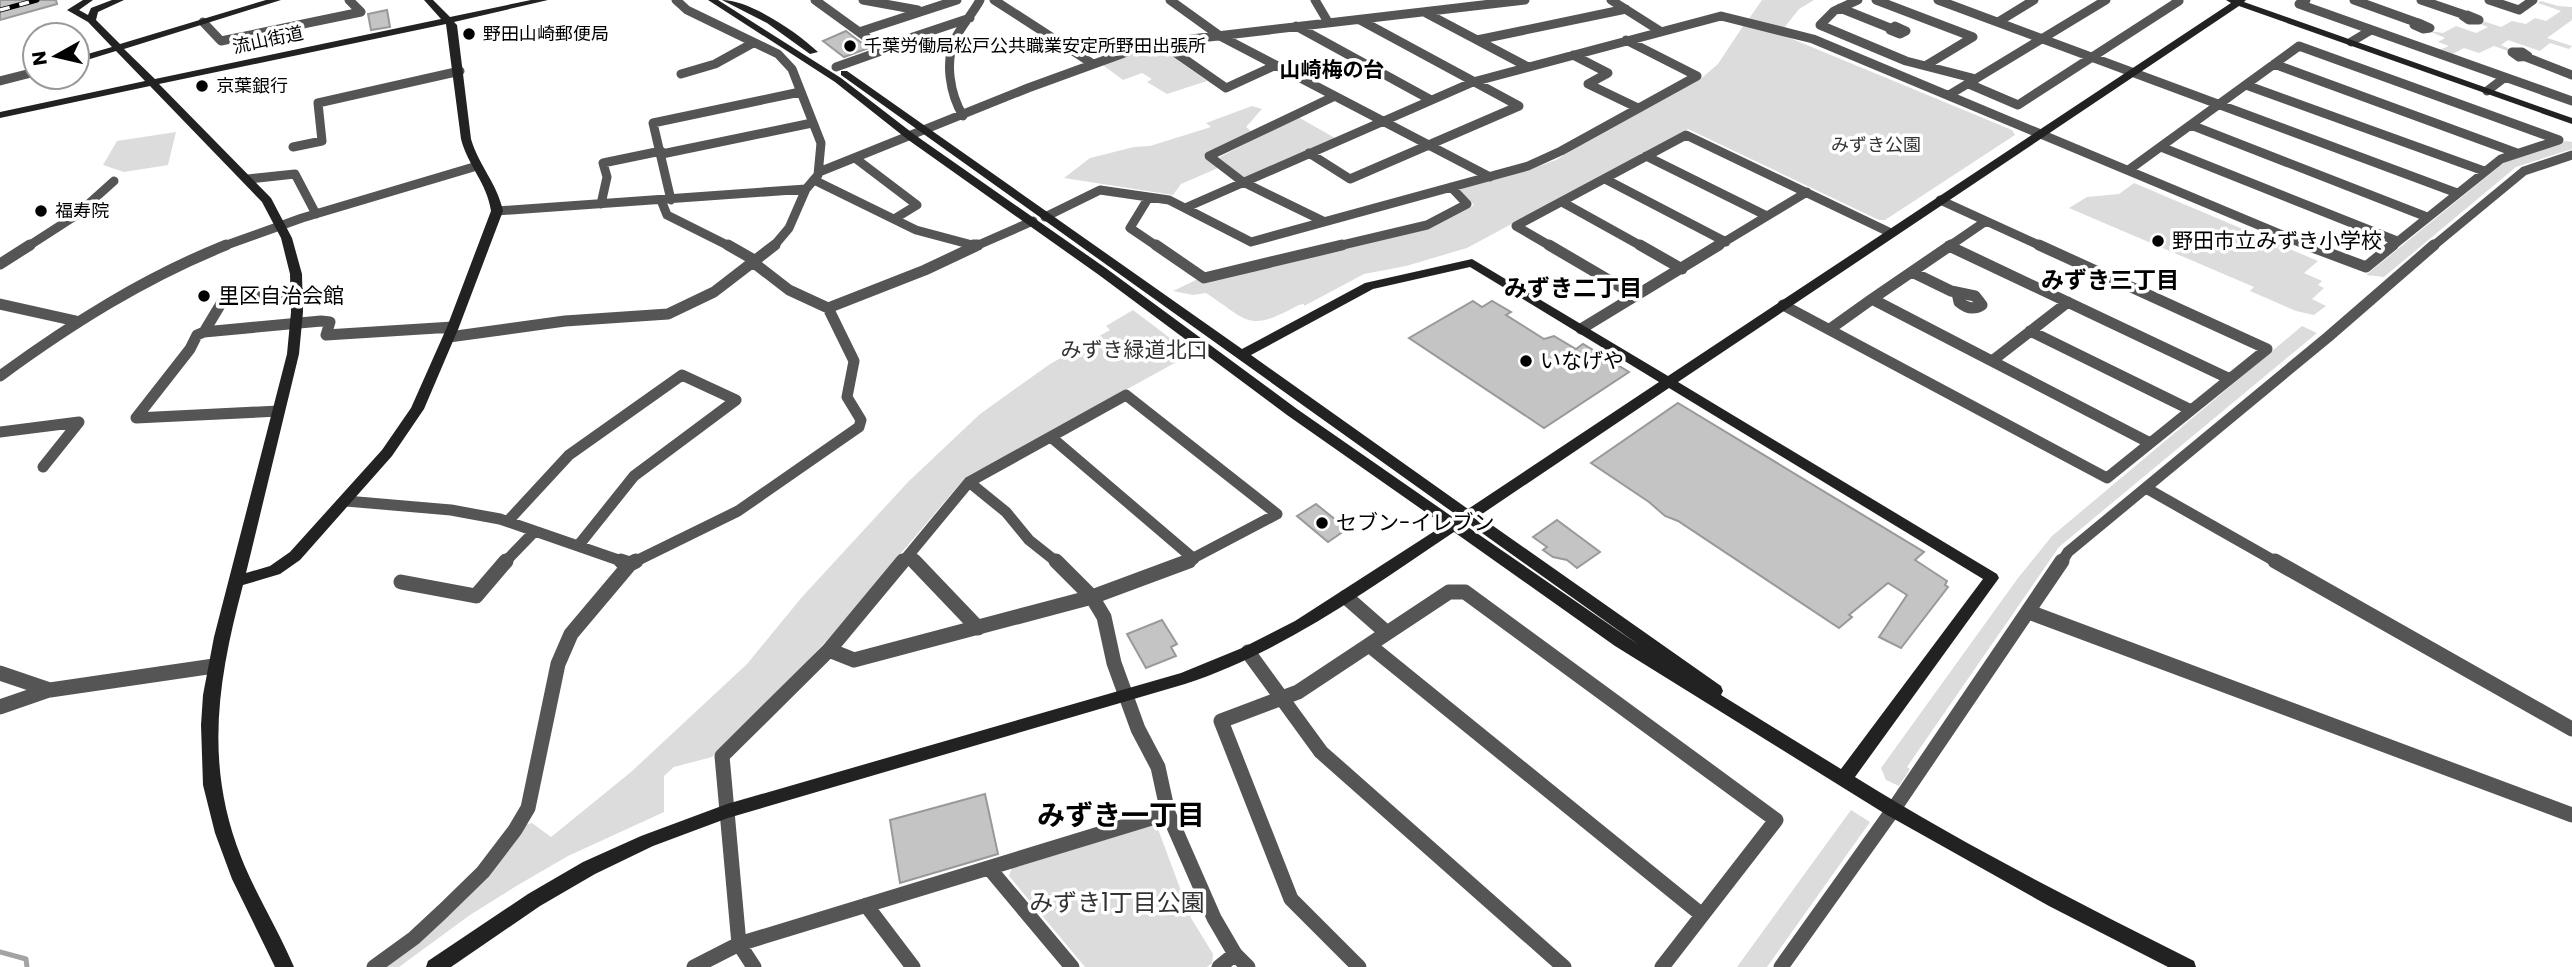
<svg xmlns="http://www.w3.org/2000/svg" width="2572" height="967" font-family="Poppins,'Noto Sans JP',sans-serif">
<rect width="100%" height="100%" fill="#fff"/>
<!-- green -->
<path fill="#dcdcdc" d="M1762 0H1814L1799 9 1784 28 1748 20Z
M2541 1 2558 6 2572 7V20L2547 38 2572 46 2569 49 2550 43 2540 51 2508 40 2501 45 2512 50 2508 51 2494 46 2479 53 2464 48 2449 56 2437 51 2449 46 2438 42 2445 38 2429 31 2443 33 2456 26 2476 33 2488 27 2478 23 2483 21 2501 27 2512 21 2526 24 2535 18 2546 21 2561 11 2538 3Z
M1745 23 1785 36 2012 130 2015 135 1885 220H1879L1688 129 1467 248 1406 266 1364 274 1304 306V304L1299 305C1248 332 1251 323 1206 293L1193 295 1173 291 1198 279 1429 228 1474 205 1460 191 1461 189 1528 170 1556 160 1587 140 1703 77 1718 64Z
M1158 46 1207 81 1167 94 1147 82 1152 79 1142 73 1123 80 1100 63Z
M1252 106 1262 109 1246 127 1252 132 1203 156 1218 168 1181 184 1173 195 1064 178 1090 158 1134 147 1150 146 1211 127 1206 123Z
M1298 117 1335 138 1248 177H1242L1218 158Z
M176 132 168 165 124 172 103 165 117 141Z
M2566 141 2572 142V149L2516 167 2384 277 2366 275 2506 161Z
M2134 183 2318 261 2304 273 2322 281 2318 285 2324 288 2312 299 2326 306 2314 315 2296 311 2250 291 2254 287 2069 208 2087 197 2119 194Z
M1133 310 1191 354 964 479 829 638 770 701 712 757 674 767 664 776V812L568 856 518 885 470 915 399 967H382L521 826 532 823 551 837 631 772 747 664 802 597 908 482 980 414 1050 364 1110 330 1106 326Z
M2302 326 2317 333 2059 547 1907 767 1910 769 1899 786 1886 780 1881 768 2018 578 2052 536Z
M1851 810 1870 822 1767 967H1737Z
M1151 826 1158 829 1191 918 1213 954 1212 963 1207 967H1085L1009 876 1012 868Z"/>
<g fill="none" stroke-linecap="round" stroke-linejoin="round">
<!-- stream -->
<path stroke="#a3a3a3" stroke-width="5" d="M0 952 26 959 27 967"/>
</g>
<!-- building -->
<path fill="#c4c4c4" stroke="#999" stroke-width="2" d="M0 0H56L57 4 0 20Z
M387 10 390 27 371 30 368 14Z
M846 31 855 38 869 48 844 57 823 41Z
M1473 301 1482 307 1492 301 1511 312 1506 315 1544 339 1554 336 1576 349 1583 344 1629 372 1544 428 1409 338Z
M1678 403 1924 552 1915 560 1947 581 1945 585 1948 587 1901 648 1879 637 1907 595 1888 583 1849 615 1852 617 1839 628 1678 521 1665 516 1649 502 1591 463Z
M1316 504 1347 529 1328 542 1297 516Z
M1557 520 1600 552 1577 568 1567 560 1553 557 1543 550 1547 547 1533 537Z
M1162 620 1177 644 1171 647 1176 656 1146 668 1127 634Z
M985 794 998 854 900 883 890 820Z"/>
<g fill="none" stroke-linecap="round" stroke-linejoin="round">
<!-- street-far2 -->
<path stroke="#555" stroke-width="9" d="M815 0 884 50 836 67
M863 0 918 10
M994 0 1093 64
M1170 0 1220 36 1490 177
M1315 0 1328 22
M1611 0 1660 31
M1858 0 1834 11 1820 25 1906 61 1976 79
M1876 0 1973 37 1925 66
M1938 0 2457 193
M2306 0 2299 4 2572 101
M2354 0 2418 23
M2421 0 2465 15
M2489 0 2519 10 2533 0
M1840 8 1890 28
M1426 13 1528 67
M2467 15 2479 20H2469L2463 16Z
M203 22 221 41 361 12 349 0
M1998 22 2034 0
M2419 23 2430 28 2423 29 2414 25Z
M1296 26 1431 100
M1895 26 1906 31 1900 34 1890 30Z
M859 32 957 0
M954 40 919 46 910 38 970 18
M1477 40 1626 9
M1160 42 1226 88 1276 65
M2351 42 2371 30
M2512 52H2522L2528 56 2519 57Z
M1573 55 1608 73 1588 84 1638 108
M2526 57 2572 75
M2274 64 2517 153
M681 74 715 64 753 43
M0 81 35 72
M1969 84 2018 105 2179 1 2176 0
M2246 85 2484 171
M2487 91 2504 78
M1949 95 2106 0
M963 116C950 94 944 61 956 37 963 24 973 13 980 0
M2191 125 2427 217
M293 147 322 141 318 103 460 71
M2161 147 2397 241
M1309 153 1350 179 1519 106 1360 20
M662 154 812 123
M1646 156 1767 216
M855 158 917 205 894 219
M2130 169 2299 46 2559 140
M819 172 1028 88 1149 44 1525 0
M248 179 295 174 316 214
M1605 179 1726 242
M816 181 916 230 976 246 1033 221
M1149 197 1130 228 1158 247
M661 200 667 215 731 247
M671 200 653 123 800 92
M1940 200 2043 247
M1562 202 1643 247
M601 204 607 177 603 163 661 151
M1185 208 1473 82 1721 16 1813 39 2311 247
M497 211 806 189 818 175 821 143 792 69 778 54 687 10 676 0
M1045 217 1100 190 1169 200 1251 242 1528 166 1561 151 1697 76 1626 40
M1323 221 1243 182 1209 156 1335 96
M27 247 75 216 114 181
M221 247 302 218 477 166
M773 247 789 228 806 189
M1334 247 1427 225 1467 204 1451 187
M1552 247 1516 226 1686 135 1891 233
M1716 247 1807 192
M1948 247 1986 221
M2391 247 2501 159 2559 140
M2432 247 2524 171 2572 155"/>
<!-- street-far1 -->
<path stroke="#555" stroke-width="11" d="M728 245 756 261
M973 245H978
M1156 245 1204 278 1342 245
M1549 245 1636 296
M1640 245 1682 269
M1951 245 1872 299 2150 443
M2307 245 2366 267 2393 245
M1949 246 2230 379
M0 264 30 245
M1912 272 1951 291 1975 296 1982 305C1974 310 1966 308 1959 302L1957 293
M0 304 76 321
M1783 305 2107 478 2267 349 2039 245
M828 308 925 270 976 246
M1581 329 1719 245
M1830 329 1872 299
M2030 331 2191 410
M204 332 222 302 230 298 298 291
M449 337 565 321 668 314 714 292 775 245
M1992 361 2068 302
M0 376C71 324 144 278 226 245
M279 411 136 418 190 349 197 335 204 332 321 321 330 322 326 335 453 327
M0 432 79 422 43 467
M1051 437 1194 559
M969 482 1006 512 1029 540 1058 563
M2146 488 2278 563
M346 501 451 510 500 519 627 563
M508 521 569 455 682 375 736 400 634 476 578 546
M909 556 916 563
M504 563 535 531
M632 563 738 511 859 427 861 420 847 397 854 361 828 308 789 290 754 263
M902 563 969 482 1126 395 1277 514 1184 563
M2061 563 2068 552 2328 337 2434 245"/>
<!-- street -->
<path stroke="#555" stroke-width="15" d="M621 561 630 564
M914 561 978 628
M1056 561 1092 597 1104 617 1114 663 1138 729 1158 767 1168 813 1214 918 1235 954 1248 967
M2275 561 2572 729
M401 582 476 596 506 561
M1346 597 1387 633
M2029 612 2572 815
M1369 645 1702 915
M829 650 854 660 1092 597 1189 561
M829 650 903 561
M1248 652 1321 752 1564 967
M0 673 50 690 214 666
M0 707 49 690
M989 868 1072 967
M866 905 913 967
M374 967 414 938 443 911 483 872 515 830 528 808 558 664 571 634 630 564 636 561
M694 967 739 944 1168 813
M754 967 739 944 722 756 829 650
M1219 967 1235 954
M1359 967 1291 899 1221 721 1298 692 1449 592H1465L1776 820 1662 967
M1781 967 1893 810 2062 561"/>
<!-- secondary -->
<path fill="#222" fill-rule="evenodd" d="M83 0H93L79 10 88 15 91 8 112 0H124L98 12 96 20 120 44 266 0H281L124 49 155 79 441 19 424 0H433L450 17 531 0H548L454 22 457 25 471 139C479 166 497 183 503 211L459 327 424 409 392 456 300 560 280 574 243 585C218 679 204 763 241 857 256 895 278 929 294 967H275L232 879 215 833 203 785 201 725 203 695 214 637 287 354 291 312 290 274 281 238 262 202 150 86 0 118V112L145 81 116 51 77 63V57L112 47 88 22 67 10ZM446 24 461 139C468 166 487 183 491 211L447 327 411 408 382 450 290 552 270 566 246 573 299 354 303 312 302 274 292 238 271 198 159 84Z
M708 0H718L841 78 915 135 1107 269 1297 409 1454 518 1458 516 841 75V71H847L1242 349 1365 283 1472 259 1668 376 2231 3 2226 0H2246L2244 2 2572 118V124L2239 6 1678 382 1997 574 1999 578 1855 777C1964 845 2079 903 2194 961L2196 967H2168L2049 906 1887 815 1615 646 1454 532C1369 589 1283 652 1185 684L728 818 653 846 595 874 540 906 451 967H426L428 961 528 894 583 862 641 836 727 804 1181 673 1242 648 1295 621 1444 525 1287 415 1099 275 907 139 835 82ZM1470 267 1659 382 1468 509 1251 355 1373 289ZM1669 388 1983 579 1841 769 1721 695 1723 691 1721 686 1479 516ZM1468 523 1639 645 1465 525Z
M722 0C750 0 797 32 818 52L810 54 767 23Z"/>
<!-- rail casing -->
<g stroke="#000" stroke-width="5">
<path id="rail" d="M0 10 37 0"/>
</g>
<!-- rail -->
<use href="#rail" stroke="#fff" stroke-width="3.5" stroke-dasharray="10" stroke-linecap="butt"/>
</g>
<!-- markers -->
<g fill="#000" stroke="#fff" stroke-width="2.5">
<circle cx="469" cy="34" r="7"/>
<circle cx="850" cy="46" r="7"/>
<circle cx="202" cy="86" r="7"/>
<circle cx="41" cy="211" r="7"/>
<circle cx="2158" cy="241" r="7"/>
<circle cx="204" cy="296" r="7"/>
<circle cx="1526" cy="361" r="7"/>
<circle cx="1322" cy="523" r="7"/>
</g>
<g text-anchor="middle" stroke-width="7" stroke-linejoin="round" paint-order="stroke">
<!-- far-poi labels -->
<g font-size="18" fill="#000" stroke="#fff" text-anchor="start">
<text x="483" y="40">野田山崎郵便局</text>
<text x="864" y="52">千葉労働局松戸公共職業安定所野田出張所</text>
<text x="216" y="92">京葉銀行</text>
<text x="55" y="217">福寿院</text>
</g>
<!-- far-street labels -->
<g font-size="18" fill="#000" stroke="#fff">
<text transform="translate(268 40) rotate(-12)" y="6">流山街道</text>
</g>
<!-- far-park labels -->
<g font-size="18" fill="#333" stroke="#fff">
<text x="1876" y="151">みずき公園</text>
</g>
<!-- far-quarter labels -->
<g font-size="21" font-weight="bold" fill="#000" stroke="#fff">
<text x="1332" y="77">山崎梅の台</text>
</g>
<!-- poi labels -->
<g font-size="21" fill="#000" stroke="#fff" text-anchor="start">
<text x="2172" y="248">野田市立みずき小学校</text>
<text x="218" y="303">里区自治会館</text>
<text x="1540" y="368">いなげや</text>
<text x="1336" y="530">セブン-イレブン</text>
</g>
<!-- park labels -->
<g font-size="21" fill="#333" stroke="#fff">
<text x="1134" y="357">みずき緑道北口</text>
</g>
<!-- neighbourhood labels -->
<g font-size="23" font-weight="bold" fill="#000" stroke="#fff">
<text x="2110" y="288">みずき三丁目</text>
<text x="1573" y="296">みずき二丁目</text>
</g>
<!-- near-park labels -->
<g font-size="24" fill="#333" stroke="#fff">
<text x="1117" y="911">みずき1丁目公園</text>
</g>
<!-- near-neighbourhood labels -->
<g font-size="28" font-weight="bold" fill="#000" stroke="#fff">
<text x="1121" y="825">みずき一丁目</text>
</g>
</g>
<!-- north arrow -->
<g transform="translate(56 56) rotate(262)"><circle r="33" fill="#ffffff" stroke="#999999" stroke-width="2"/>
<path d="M0-5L12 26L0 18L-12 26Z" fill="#000000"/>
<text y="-10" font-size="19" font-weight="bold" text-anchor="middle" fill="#000000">N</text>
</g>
</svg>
